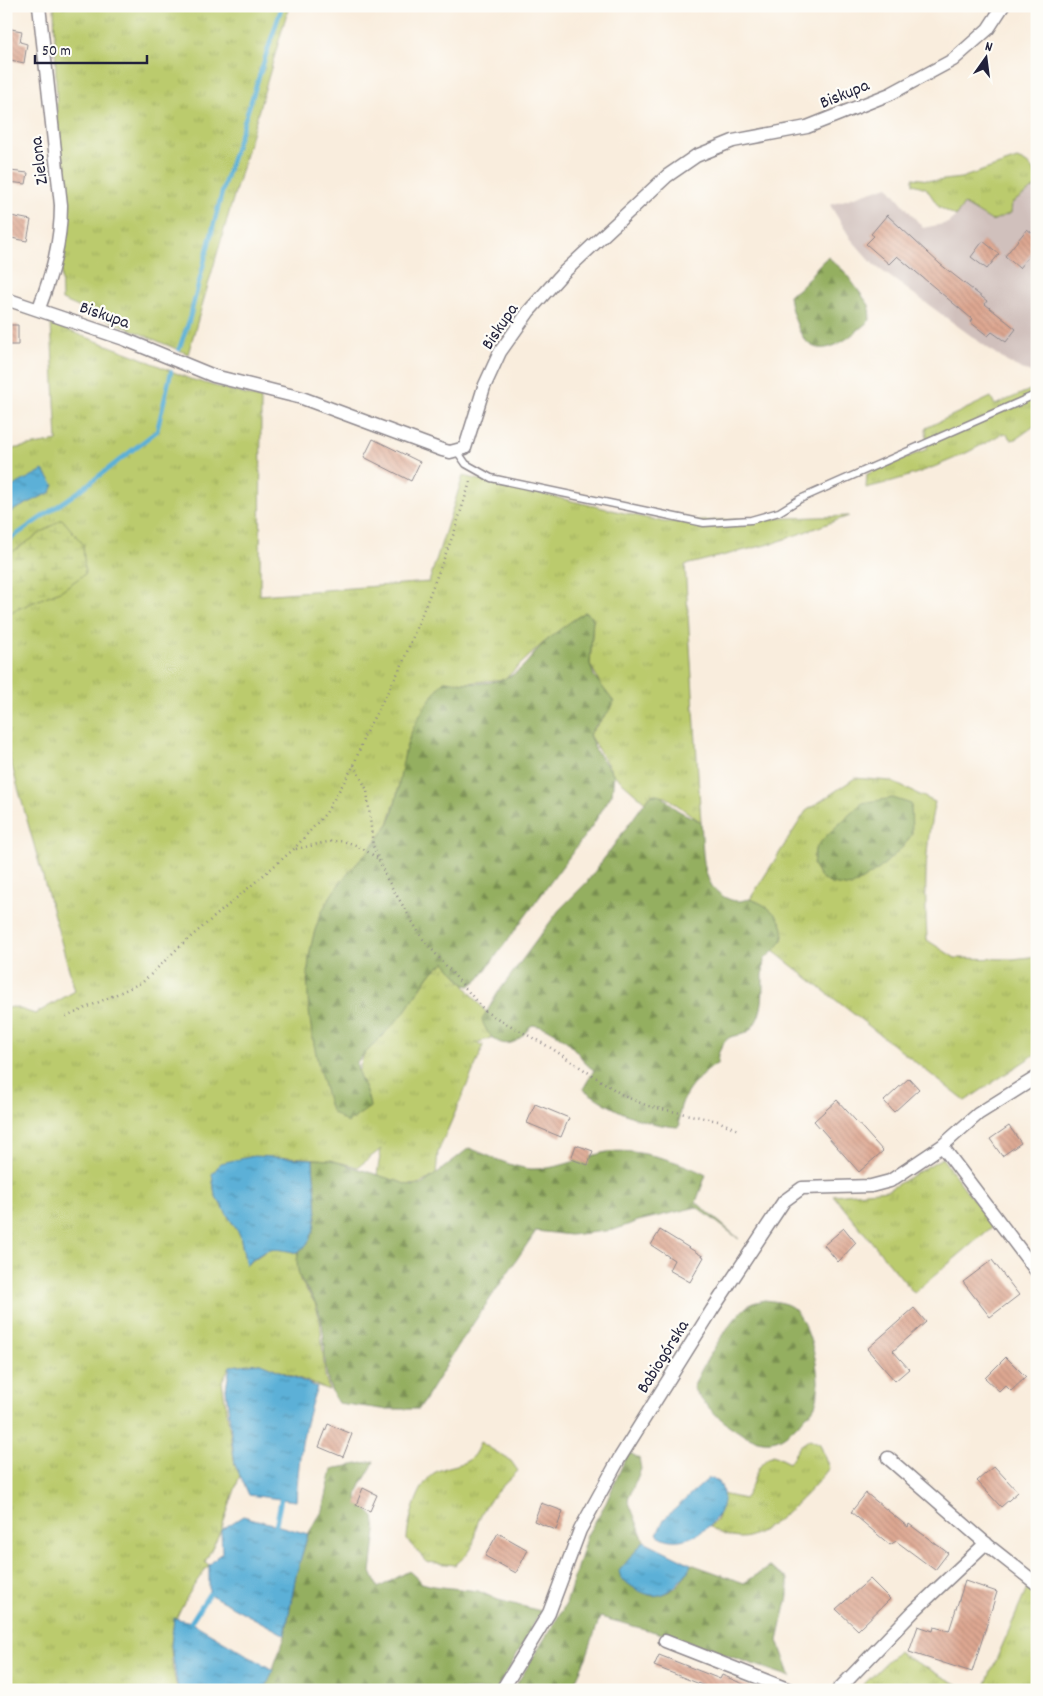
<svg xmlns="http://www.w3.org/2000/svg" width="1043" height="1696" font-family="Dekko,sans-serif">
<defs>
<pattern id="grass-tufts" width="24" height="20" patternUnits="userSpaceOnUse" patternTransform="scale(1.25)"><rect width="24" height="20" fill="#bbcb6d"/><path d="M3 7l-1-3M5 7V3M7 7l1-3M15 17l-1-3M17 17v-4M19 17l1-3" fill="none" stroke="#a0ae5f"/></pattern>
<pattern id="forest-firs" width="22" height="20" patternUnits="userSpaceOnUse" patternTransform="scale(1.25)"><rect width="22" height="20" fill="#94af60"/><path d="M5 1l3.5 6h-7zM16 11l3.5 6h-7z" fill="#788e50"/></pattern>
<pattern id="wetland-marsh" width="20" height="14" patternUnits="userSpaceOnUse" patternTransform="scale(1.25)"><rect width="20" height="14" fill="#bbcb6d"/><path d="M1 5h8M5 5V1M11 12h8M15 12V8" fill="none" stroke="#a0ae5f"/></pattern>
<pattern id="water-ripples" width="26" height="14" patternUnits="userSpaceOnUse" patternTransform="scale(1.25)"><rect width="26" height="14" fill="#5bb0d7"/><path d="M2 4q2-2 4 0t4 0M15 11q2-2 4 0t4 0" fill="none" stroke="#4b8fb0"/></pattern>
<pattern id="building-back-hatch" width="6" height="6" patternUnits="userSpaceOnUse" patternTransform="scale(1.25)"><rect width="6" height="6" fill="#dda791"/><path d="M-1 5l2 2M0 0l6 6M5-1l2 2" fill="none" stroke="#bd8f7e"/></pattern>
</defs>
<rect width="100%" height="100%" fill="#fdfcf7"/>
<filter id="ink" filterUnits="userSpaceOnUse"><feTurbulence type="fractalNoise" baseFrequency=".02" numOctaves="2"/><feDisplacementMap in="SourceGraphic" scale="10" xChannelSelector="R" yChannelSelector="G"/><feConvolveMatrix kernelMatrix="1 2 1 2 8 2 1 2 1" color-interpolation-filters="sRGB"/></filter>
<filter id="wash" filterUnits="userSpaceOnUse"><feTurbulence type="fractalNoise" baseFrequency=".0096" numOctaves="4" result="noise"/><feDisplacementMap in="SourceGraphic" scale="20" xChannelSelector="R" yChannelSelector="G"/><feGaussianBlur stdDeviation="1.12" result="paint"/><feColorMatrix in="noise" values="0 0 0 0 0 0 0 0 0 0 0 0 0 0 0 0 0 1.4 0 .05"/><feComposite in="paint" operator="in"/></filter>
<g filter="url(#wash)">
<rect width="100%" height="100%" fill="#f9eddd"/>
<!-- industrial -->
<path fill="#d0c0bc" d="M888 186 923 228 948 223 956 216 964 204 1012 203 1037 186V376L1007 362 874 265 851 239 830 205Z"/>
<!-- grass -->
<path fill="url(#grass-tufts)" stroke="#6e7654" d="M54 6H289L188 354 62 300Z
M1017 159C1031 164 1037 171 1037 186L1012 203 1011 213 992 221 964 204 956 216 939 207 926 188 913 184V178L936 181 961 178Z
M51 324 131 354 190 379 261 399 260 595 429 582 463 476 664 522 849 516 774 543 685 565 701 822 666 797 651 795 645 802 614 775 589 735 612 707 590 664 593 618 585 612 542 644 505 679 467 683 444 681 410 735 397 796 387 827 315 931 309 958 312 1039 357 1076 364 1053 412 1001 430 974 445 961 486 1012 491 1038 476 1043 483 1045 480 1055 438 1152 436 1174C412 1192 403 1184 377 1175L381 1149 358 1167 330 1160 288 1157 212 1174 215 1195 240 1235 246 1265C271 1248 266 1246 298 1253L300 1280 315 1303 320 1319 325 1376 329 1390 260 1363 230 1366 222 1381 235 1465 240 1475 221 1530 205 1562 209 1565C197 1579 177 1611 173 1628 169 1646 172 1673 178 1690H6V1008L14 1007 35 1014 75 991 6 745V450L57 441Z
M1037 387V424L1016 439 1011 440 1007 434H1001C960 459 913 477 866 488L867 474 927 449 926 428 991 397 995 405Z
M855 778 890 781 935 802C924 848 925 893 927 940L955 958 1013 959 1037 956V1053L965 1101 773 951 782 925 750 899 806 811Z
M942 1158 993 1226 914 1293 833 1195 888 1190Z
M810 1439 820 1444 829 1468C814 1488 766 1540 739 1538 728 1537 718 1533 710 1526L717 1520 722 1494 744 1499C756 1485 752 1466 773 1455L789 1463 800 1446Z
M480 1442 511 1461 518 1471C503 1486 487 1499 479 1519 470 1545 480 1545 455 1565L427 1562 407 1540C407 1523 419 1483 434 1473 455 1461 471 1470 480 1442Z
M1029 1584 1037 1589V1690H983Z
M897 1652 968 1690H858Z"/>
<!-- forest -->
<path fill="url(#forest-firs)" stroke="#5b684e" d="M828 257 844 271 869 305 870 320C846 341 813 369 797 325 793 315 790 306 789 295 807 287 813 267 828 257Z
M585 612 593 618 590 664 594 676 614 702C610 714 595 723 589 735L596 751 614 775 612 794 592 826 479 979 470 986 465 985 445 962 430 974 403 1014 357 1062C357 1078 368 1090 370 1107L347 1123 331 1111C311 1043 289 955 334 891 348 871 381 840 390 820 398 800 399 779 404 757 409 730 426 702 444 681 464 683 487 686 506 678 523 671 530 657 542 645 555 632 570 622 585 612Z
M657 794C667 797 670 806 679 811 686 815 693 817 701 822 703 842 701 869 712 886 718 894 728 901 738 901 743 901 748 898 753 900 768 905 789 922 782 940 778 948 770 954 764 960 761 982 767 1006 754 1025 742 1043 731 1027 721 1048 718 1054 717 1056 718 1063 698 1076 675 1099 680 1125L677 1127C640 1124 613 1110 583 1089L594 1070C585 1065 582 1057 575 1050 565 1038 548 1026 532 1025 527 1030 521 1039 514 1042 498 1049 486 1033 482 1020L497 994 559 910 587 882 645 802 651 795Z
M893 798 911 804 912 834 903 847 879 869 851 887 831 884 820 877 813 865 815 849 825 837 862 803Z
M469 1148C488 1155 510 1167 531 1169 556 1170 578 1159 602 1153 631 1146 680 1161 706 1175L696 1202 739 1239 697 1207 638 1221 614 1230 570 1235 536 1231 460 1343 419 1409H382L338 1403C316 1371 332 1336 315 1302 305 1283 294 1278 298 1253 327 1230 313 1191 313 1159L331 1160 412 1186 423 1184Z
M764 1300C774 1301 785 1302 793 1308 810 1322 825 1384 815 1405 812 1412 803 1419 797 1425 792 1430 783 1438 776 1440 748 1449 706 1409 693 1388 701 1367 731 1317 749 1305 753 1302 759 1302 764 1300Z
M628 1452 639 1458 641 1469 628 1500 644 1541 620 1571 621 1578C650 1602 675 1602 691 1564L744 1583 769 1567 788 1579V1596L778 1641 791 1677 670 1636 600 1617 586 1658 571 1690H513L566 1604 587 1535 606 1503Z
M374 1461C369 1476 357 1484 357 1500L374 1517 376 1531 371 1572 378 1588 409 1571 422 1583 433 1586 478 1591 498 1600 541 1611 497 1690H265L285 1636 296 1575 308 1534 323 1510 332 1469Z"/>
<!-- wetland -->
<path fill="url(#wetland-marsh)" stroke="#6e7654" d="M62 519 83 544 85 574 62 590 6 614V556Z"/>
<!-- water -->
<path fill="url(#water-ripples)" stroke="#3e6989" d="M43 470 54 485 51 492 10 512 6 508V490Z
M254 1156 313 1159C313 1191 327 1230 298 1253 270 1247 268 1247 246 1265L240 1235 215 1195 212 1174 221 1163Z
M260 1363 317 1387C302 1428 299 1459 296 1501L249 1495 235 1465 226 1389 230 1366Z
M709 1478 719 1482C739 1515 684 1556 657 1534L664 1519Z
M243 1516 308 1534 296 1575 285 1635 209 1594V1565L222 1552 221 1530Z
M644 1541 691 1564C688 1573 683 1577 678 1583 659 1605 640 1594 621 1578L619 1571Z
M174 1618 191 1622 273 1670 265 1690H178L171 1646Z"/>
<g fill="none" stroke-linecap="round" stroke-linejoin="round">
<!-- stream -->
<path stroke="#5bb0d7" stroke-width="4.5" d="M179 349 189 321 225 181 282 6
M6 542 82 489 157 431 171 372
M276 1525 281 1500
M191 1622 209 1594"/>
</g>
<g id="blocks">
<!-- building -->
<path fill="url(#building-back-hatch)" d="M6 28 22 31 20 42 27 44 24 63 6 59Z
M10 171 28 173 26 184 8 182Z
M6 215 31 220 27 241 6 237Z
M887 215 940 264 987 301 985 304 1016 329 1006 342 992 332 988 336 970 322 972 319 897 256 889 264 866 244 874 236 871 234Z
M1027 229 1037 237V246L1019 268 1005 256Z
M983 241 999 254 987 269 971 257Z
M6 325H18V345H6Z
M373 439 420 462 411 481 364 457Z
M909 1078 919 1089 894 1112 884 1101Z
M837 1100 883 1151 859 1172 814 1121Z
M535 1104 569 1118 561 1137 527 1123Z
M1009 1126 1021 1143 1002 1156 990 1139Z
M576 1145 593 1151 588 1165 571 1159Z
M844 1228 856 1243 838 1262 824 1245Z
M660 1230 704 1257 690 1282 669 1270 674 1260 651 1245Z
M992 1260 1019 1295 990 1317 963 1282Z
M914 1308 926 1322 893 1351 909 1369 895 1381 867 1349Z
M1006 1357 1026 1377 1011 1391 1005 1385 999 1391 985 1378Z
M328 1424 352 1434 343 1457 319 1447Z
M994 1466 1018 1492 1001 1507 977 1481Z
M363 1488 377 1495 370 1511 356 1505Z
M866 1493 908 1527 909 1524 948 1553 935 1570 896 1541 890 1545 851 1512Z
M541 1503 563 1511 556 1530 534 1521Z
M498 1533 528 1550 516 1573 485 1556Z
M870 1579 890 1599 858 1630 836 1609Z
M965 1581 997 1592 972 1672 909 1652 918 1626 933 1631 934 1627 949 1631Z
M659 1655 720 1679 722 1675 757 1690H715L654 1666Z"/>
</g>
</g>
<g filter="url(#ink)">
<use href="#blocks" fill-opacity="0" stroke="#8e888c" stroke-width="1"/>
<g fill="none" stroke-linecap="round" stroke-linejoin="round">
<!-- lane casing -->
<g stroke="#8e888c" stroke-width="9">
<path id="lane" d="M457 451 466 464 491 478 704 523 751 520 779 512 800 499 1037 394"/>
</g>
<!-- street casing -->
<g stroke="#8e888c" stroke-width="15">
<path id="street" d="M6 299 124 339 214 376 302 398 442 450 450 452 465 448 484 387 500 352 529 311 562 274 667 176 696 156 733 141 807 127 890 94 953 60 988 29 1003 6
M39 308C52 274 61 243 61 205L39 6
M942 1146 1037 1272
M888 1458 990 1547 1037 1584
M665 1641 790 1690
M502 1690 549 1613 580 1530 619 1459 712 1310 784 1201 802 1188 871 1186 890 1181 942 1146 978 1114 1037 1077
M838 1690 915 1610 986 1543"/>
</g>
<!-- path -->
<path stroke="#8e888c" stroke-width="2.5" stroke-dasharray="1 4" stroke-linecap="butt" d="M354 765 367 790 373 846 387 879 422 938 486 1012 551 1048 624 1096 648 1106 718 1121 738 1130
M296 849C335 841 342 833 377 858
M66 1017 143 982 179 947 294 849 326 813 354 765 365 734 401 667 454 533 471 479"/>
<!-- lane -->
<use href="#lane" stroke="#fff" stroke-width="6"/>
<!-- street -->
<use href="#street" stroke="#fff" stroke-width="12"/>
</g>
</g>
<g text-anchor="middle" stroke-width="4.5" stroke-linejoin="round" paint-order="stroke">
<!-- street labels -->
<g font-size="18" fill="#22223b" stroke="#fdfcf7">
<text transform="translate(844 93) rotate(-22)" y="6">Biskupa</text>
<text transform="translate(38 161) rotate(-97)" y="6">Zielona</text>
<text transform="translate(105 314) rotate(19)" y="6">Biskupa</text>
<text transform="translate(499 326) rotate(-56)" y="6">Biskupa</text>
<text transform="translate(662 1356) rotate(-58)" y="6">Babiogórska</text>
</g>
</g>
<!-- margin -->
<rect width="1043" height="1696" fill="none" stroke="#fdfcf7" stroke-width="25"/>
<!-- north arrow -->
<g transform="translate(986 58) rotate(14)" stroke="#fdfcf7" stroke-width="4" paint-order="stroke">
<path d="M0-4L9 19L0 12L-9 19Z" fill="#22223b"/>
<text y="-8" font-size="14" font-weight="bold" text-anchor="middle" fill="#22223b">N</text>
</g>
<!-- scale -->
<path d="M35 55v8h112v-8" fill="none" stroke="#22223b" stroke-width="2.5"/>
<text x="42" y="55" font-size="15" fill="#22223b" stroke="#fdfcf7" stroke-width="4" paint-order="stroke">50 m</text>
</svg>
